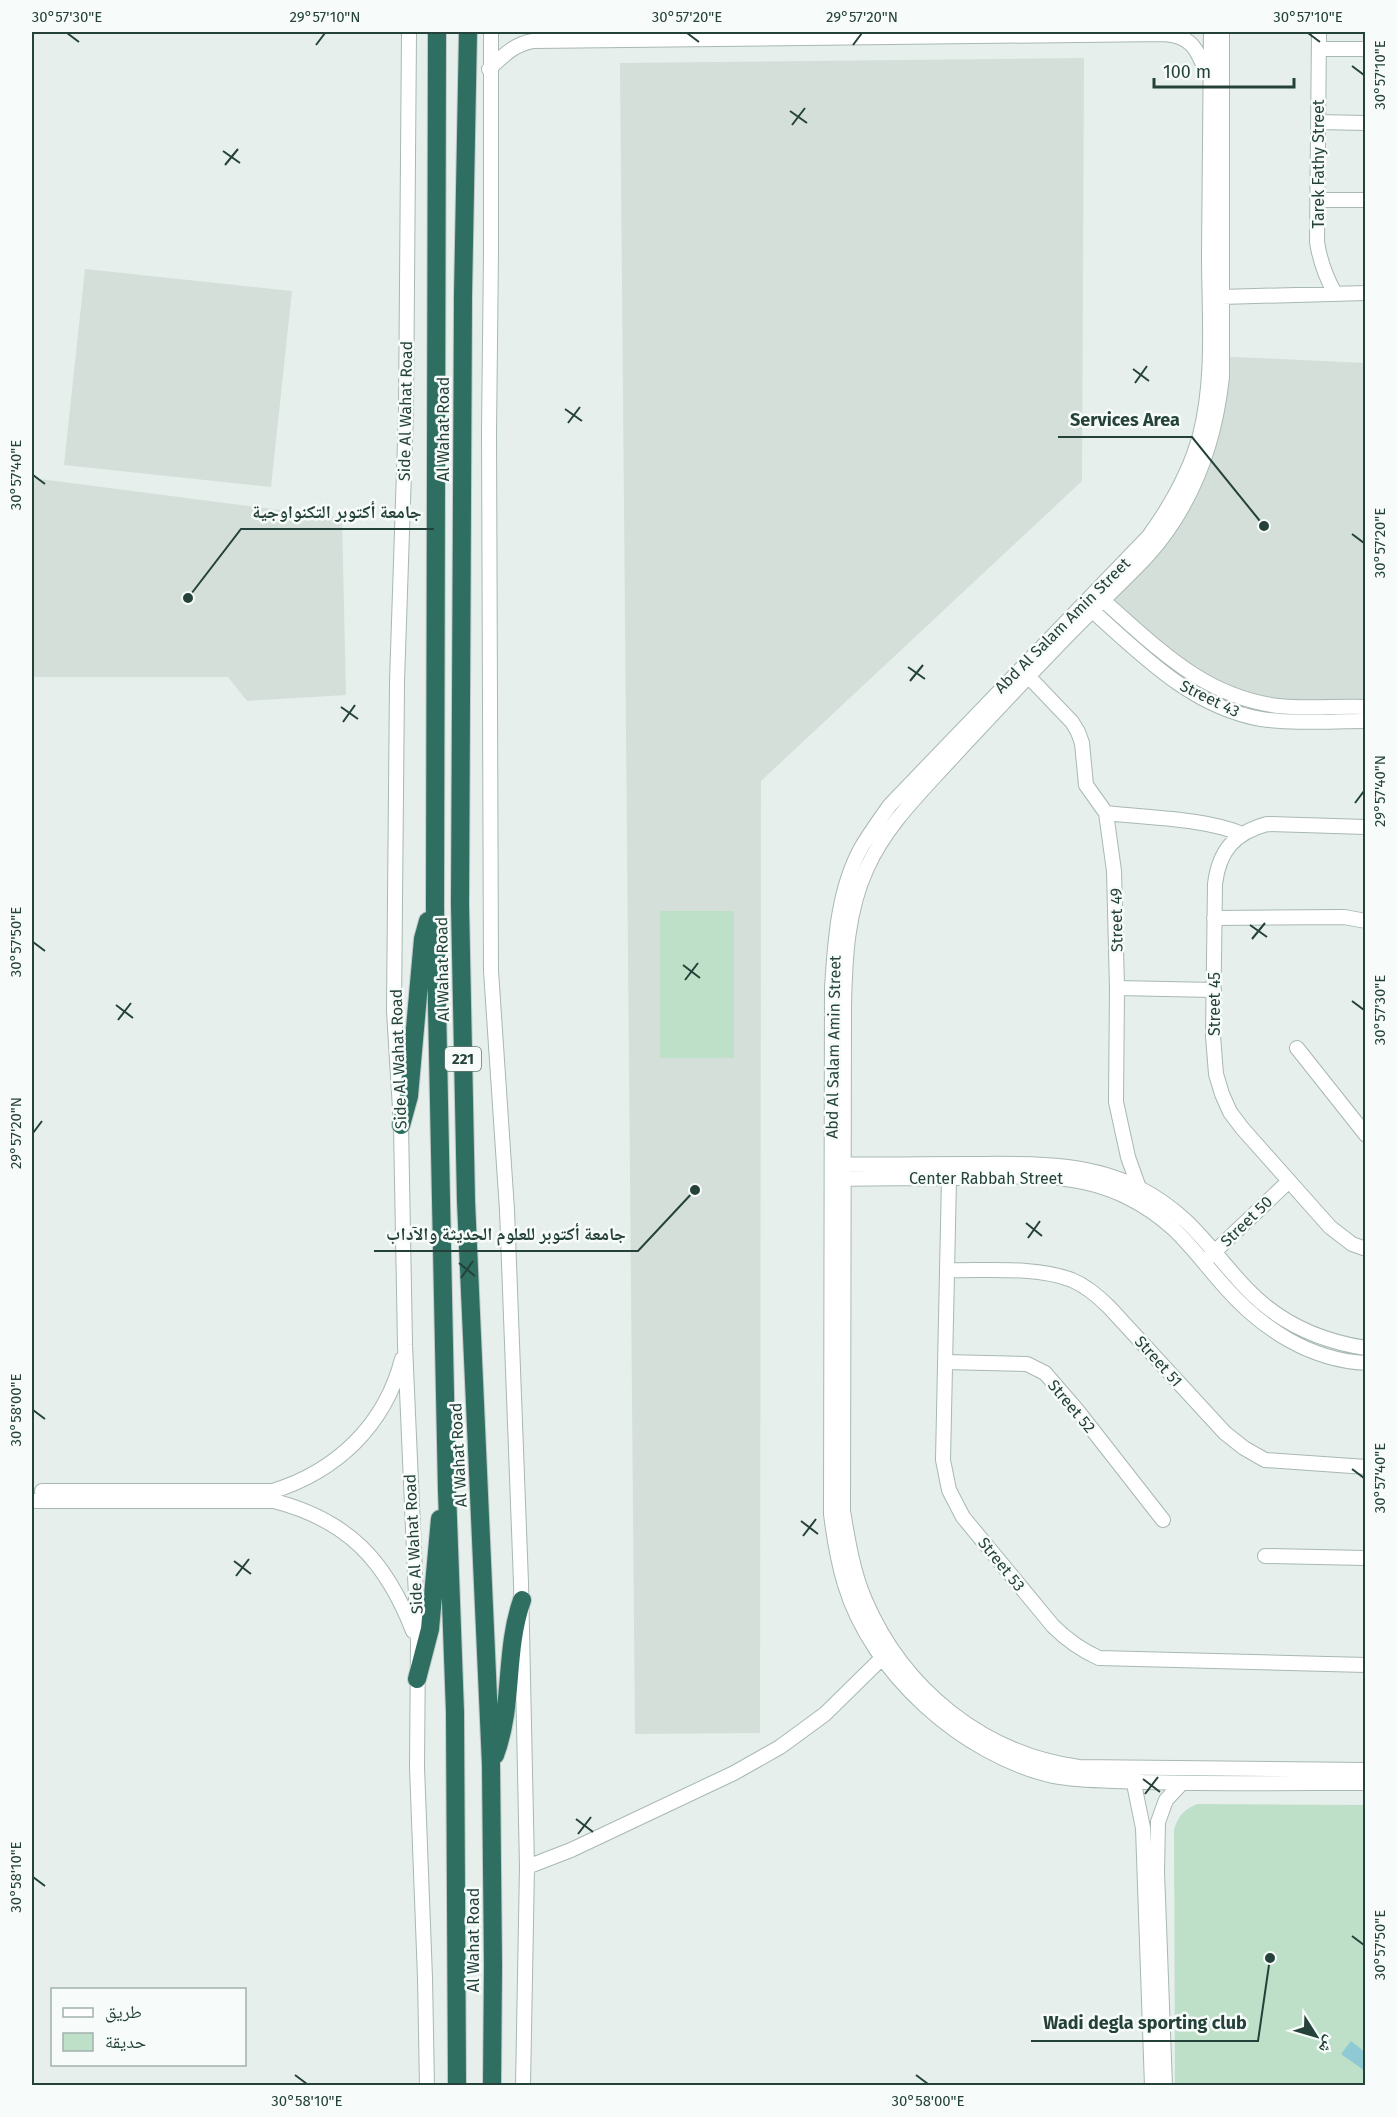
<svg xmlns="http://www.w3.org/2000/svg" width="1397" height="2117" font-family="'Fira Sans','Noto Naskh Arabic',sans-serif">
<rect width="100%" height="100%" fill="#e6efeb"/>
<!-- built -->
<path fill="#d4dfda" d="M1084 58 1082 481 761 781 760 1733 635 1734 620 63Z
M85 269 292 291 271 487 64 465Z
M1214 356 1365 363V714L1281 713 1247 707 1215 696 1186 679 1093 602 1176 509Z
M32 478 342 518 346 695 247 701 228 677H32Z"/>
<!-- green -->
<path fill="#bfe0c8" d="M660 911H734V1058H660Z
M1197 1804 1365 1805V2085H1175L1174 1830C1178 1816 1183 1810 1197 1804Z"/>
<!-- water -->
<path fill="#8ec9d4" d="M1351 2041 1365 2052V2071L1341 2054Z"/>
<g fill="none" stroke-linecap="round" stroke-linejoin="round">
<!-- minor casing -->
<g stroke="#a8b8b2" stroke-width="16">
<path id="minor" d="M409 32 406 411 397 682 394 1011 401 1125 405 1345 418 1643 417 1767 425 1978 427 2086
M491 32V252L489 432 491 971 507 1210 521 1583 527 1867 523 2086
M1211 32C1210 106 1209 180 1209 254 1209 313 1215 377 1200 435 1190 472 1172 504 1149 536L890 805C880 819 870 833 861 848 838 890 835 941 832 988L831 1514C834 1538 838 1562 845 1585 872 1674 963 1755 1053 1776 1083 1782 1113 1780 1144 1782 1217 1784 1292 1783 1366 1783
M1222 32V377C1215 442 1193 504 1149 554 1124 581 1097 605 1072 631 1030 674 990 717 950 760 919 794 886 826 867 868 847 911 845 959 844 1006L843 1511C848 1541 853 1572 865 1600 903 1689 983 1754 1079 1767L1366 1770
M1319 32 1317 242C1320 261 1325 276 1335 293
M1319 49H1366
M489 69C503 56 514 44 533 41L1164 34C1192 36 1197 49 1207 74
M1318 122 1366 123
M1317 200H1366
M1221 297 1366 293
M1097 595C1154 644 1200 696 1278 706 1306 709 1337 706 1366 707
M1087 606C1138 651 1190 707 1261 719 1295 724 1331 721 1366 721
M1028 676 1072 722 1078 732 1082 743 1086 785 1106 813 1114 871 1117 988 1116 1102 1128 1157 1139 1188
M1106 813C1148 818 1204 818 1242 834
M1366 827 1267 824C1234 833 1219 851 1215 884L1213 1036 1216 1074 1222 1094 1230 1112 1242 1128 1330 1227 1352 1244 1366 1249
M1214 918 1344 917 1366 921
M1117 988 1214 990
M1297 1048 1366 1135
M835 1164C879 1165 923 1164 967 1164 1026 1164 1087 1160 1141 1189 1192 1216 1209 1249 1246 1288 1278 1322 1320 1341 1366 1348
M949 1178 943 1460 949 1490 963 1517 1053 1626C1067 1640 1081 1650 1099 1658L1366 1665
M837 1179C875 1178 913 1178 951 1178 1013 1177 1072 1169 1129 1198 1175 1221 1193 1251 1225 1287 1261 1328 1309 1360 1366 1363
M1209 1257 1288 1182
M947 1270C986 1271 1035 1266 1072 1280 1086 1286 1098 1296 1109 1307L1225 1433 1244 1448 1265 1460 1366 1467
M945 1362 1027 1364 1045 1373 1077 1410 1163 1520
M42 1491H273C337 1471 385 1425 402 1359
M32 1501H274C348 1520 386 1561 413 1631
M1265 1556 1366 1558
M1132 1774 1143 1828 1152 2086
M527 1867 571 1850 734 1773 780 1747 825 1714 882 1658
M1165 2086 1157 1872 1158 1822 1166 1800 1182 1783"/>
</g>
<!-- highway casing -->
<g stroke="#c2cac8" stroke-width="20">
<path id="highway" d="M437 32 435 908 447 1491 455 1712 457 2086
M468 32 463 295 460 904 466 1201 491 1765 493 1966 492 2086
M401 1125 409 1096 423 939 428 921
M417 1679 430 1629 440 1519
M495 1755C514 1704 504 1652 522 1600"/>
</g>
<!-- minor -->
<use href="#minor" stroke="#fff" stroke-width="14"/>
<!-- highway -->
<use href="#highway" stroke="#2f6f62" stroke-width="18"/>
</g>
<!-- ticks -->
<path fill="none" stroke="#24423a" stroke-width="2" d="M67 33 79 42M687 33 699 42M1308 33 1320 42M316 45 325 33M853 45 862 33M1352 66 1364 75M790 111 807 123M792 125 805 108M223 151 240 163M225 165 238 149M1133 369 1149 381M1135 383 1147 366M565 409 582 421M568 423 580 407M33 475 45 484M1352 534 1364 543M908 667 925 679M910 681 923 665M341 707 358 719M343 722 355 705M1355 803 1364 791M1250 925 1267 937M1252 939 1265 923M33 942 45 951M683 965 700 978M685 980 698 963M1352 1001 1364 1010M116 1005 133 1018M118 1020 131 1003M33 1133 42 1121M1026 1223 1042 1236M1028 1238 1040 1221M459 1263 475 1276M461 1278 473 1261M33 1410 45 1419M1352 1469 1364 1478M801 1521 818 1534M803 1536 816 1519M234 1561 251 1574M236 1576 249 1559M1143 1779 1160 1792M1145 1794 1158 1777M576 1819 593 1832M578 1834 591 1817M33 1877 45 1886M1352 1936 1364 1945M295 2075 307 2084M916 2075 928 2084"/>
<g text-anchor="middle" stroke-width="5" stroke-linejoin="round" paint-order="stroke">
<!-- shield labels -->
<rect fill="#f7fbf9" stroke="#637a73" stroke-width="1.5" x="445" y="1047" width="36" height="24" rx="4.5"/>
<g font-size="15" font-weight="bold" fill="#24423a">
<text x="463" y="1064">221</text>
</g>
<!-- street labels -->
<g font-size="16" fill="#24423a" stroke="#f7fbf9">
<text transform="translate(1318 164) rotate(-90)" y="6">Tarek Fathy Street</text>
<text transform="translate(405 411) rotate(-89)" y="6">Side Al Wahat Road</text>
<text transform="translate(443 429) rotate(-90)" y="6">Al Wahat Road</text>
<text transform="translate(1062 625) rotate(-45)" y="6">Abd Al Salam Amin Street</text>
<text transform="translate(1210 698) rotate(26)" y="6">Street 43</text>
<text transform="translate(1116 920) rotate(-91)" y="6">Street 49</text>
<text transform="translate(442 969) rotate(-91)" y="6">Al Wahat Road</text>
<text transform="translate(1214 1004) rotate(-90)" y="6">Street 45</text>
<text transform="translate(833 1047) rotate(-89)" y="6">Abd Al Salam Amin Street</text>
<text transform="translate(398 1059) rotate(-92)" y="6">Side Al Wahat Road</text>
<text x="986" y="1184">Center Rabbah Street</text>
<text transform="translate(1246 1221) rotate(-44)" y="6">Street 50</text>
<text transform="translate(1159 1361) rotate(48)" y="6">Street 51</text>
<text transform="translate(1072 1406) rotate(50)" y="6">Street 52</text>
<text transform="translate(458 1455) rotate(-93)" y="6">Al Wahat Road</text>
<text transform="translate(413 1544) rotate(-93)" y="6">Side Al Wahat Road</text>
<text transform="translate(1002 1564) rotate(51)" y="6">Street 53</text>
<text transform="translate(473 1940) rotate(-90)" y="6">Al Wahat Road</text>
</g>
</g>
<!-- callouts -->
<path fill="none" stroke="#24423a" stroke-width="2" d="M1264 526L1192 437H1058M188 598L241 529H434M695 1190L638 1251H374M1270 1958L1258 2041H1031"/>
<g fill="#24423a" stroke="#f7fbf9" stroke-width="2">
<circle cx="1264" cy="526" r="6"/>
<circle cx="188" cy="598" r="6"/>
<circle cx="695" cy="1190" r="6"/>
<circle cx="1270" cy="1958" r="6"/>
</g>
<g font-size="18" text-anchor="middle" font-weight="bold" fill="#24423a" stroke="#f7fbf9" stroke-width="5" stroke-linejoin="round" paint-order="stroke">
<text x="1125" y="426">Services Area</text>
<text x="337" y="518">جامعة أكتوبر التكنواوجية</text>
<text x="506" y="1240">جامعة أكتوبر للعلوم الحديثة والآداب</text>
<text x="1145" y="2029">Wadi degla sporting club</text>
</g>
<!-- border -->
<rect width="1397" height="2117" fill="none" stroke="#f7fbf9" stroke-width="66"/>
<!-- legend -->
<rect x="51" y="1988" width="195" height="78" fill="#f7fbf9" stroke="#a3b1ad" stroke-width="1.5"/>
<rect x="63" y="2008" width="30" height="9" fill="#ffffff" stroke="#a3b1ad" stroke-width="1.5"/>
<text x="105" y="2018" font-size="18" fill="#24423a">طريق</text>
<rect x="63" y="2033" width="30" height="18" fill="#bfe0c8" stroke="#a3b1ad" stroke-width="1.5"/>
<text x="105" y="2048" font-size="18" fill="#24423a">حديقة</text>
<!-- north arrow -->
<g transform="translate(1316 2036) rotate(127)" stroke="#f7fbf9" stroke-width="4.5" paint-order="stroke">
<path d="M0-4.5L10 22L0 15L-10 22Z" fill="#24423a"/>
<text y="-9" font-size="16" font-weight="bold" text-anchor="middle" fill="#24423a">ش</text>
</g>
<!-- scale -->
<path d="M1154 78v9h140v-9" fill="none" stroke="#24423a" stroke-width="3"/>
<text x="1163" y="78" font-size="18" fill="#24423a" stroke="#f7fbf9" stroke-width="4.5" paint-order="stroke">100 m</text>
<rect x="33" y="33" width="1331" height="2051" fill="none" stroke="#24423a" stroke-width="2"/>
<g font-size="15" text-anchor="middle" fill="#24423a">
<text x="67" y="22">30°57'30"E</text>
<text x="325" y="22">29°57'10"N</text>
<text x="687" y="22">30°57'20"E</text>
<text x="862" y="22">29°57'20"N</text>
<text x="1308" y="22">30°57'10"E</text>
<text transform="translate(1380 75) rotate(-90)" y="5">30°57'10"E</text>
<text transform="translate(16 475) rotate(-90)" y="5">30°57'40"E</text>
<text transform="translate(1380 543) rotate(-90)" y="5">30°57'20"E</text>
<text transform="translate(1380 791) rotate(-90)" y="5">29°57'40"N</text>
<text transform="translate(16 942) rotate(-90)" y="5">30°57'50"E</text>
<text transform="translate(1380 1010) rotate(-90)" y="5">30°57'30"E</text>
<text transform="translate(16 1133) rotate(-90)" y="5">29°57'20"N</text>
<text transform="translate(16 1410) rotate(-90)" y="5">30°58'00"E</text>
<text transform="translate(1380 1478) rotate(-90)" y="5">30°57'40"E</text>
<text transform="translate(16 1877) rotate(-90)" y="5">30°58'10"E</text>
<text transform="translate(1380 1945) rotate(-90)" y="5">30°57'50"E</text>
<text x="307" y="2106">30°58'10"E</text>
<text x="928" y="2106">30°58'00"E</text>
</g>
</svg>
